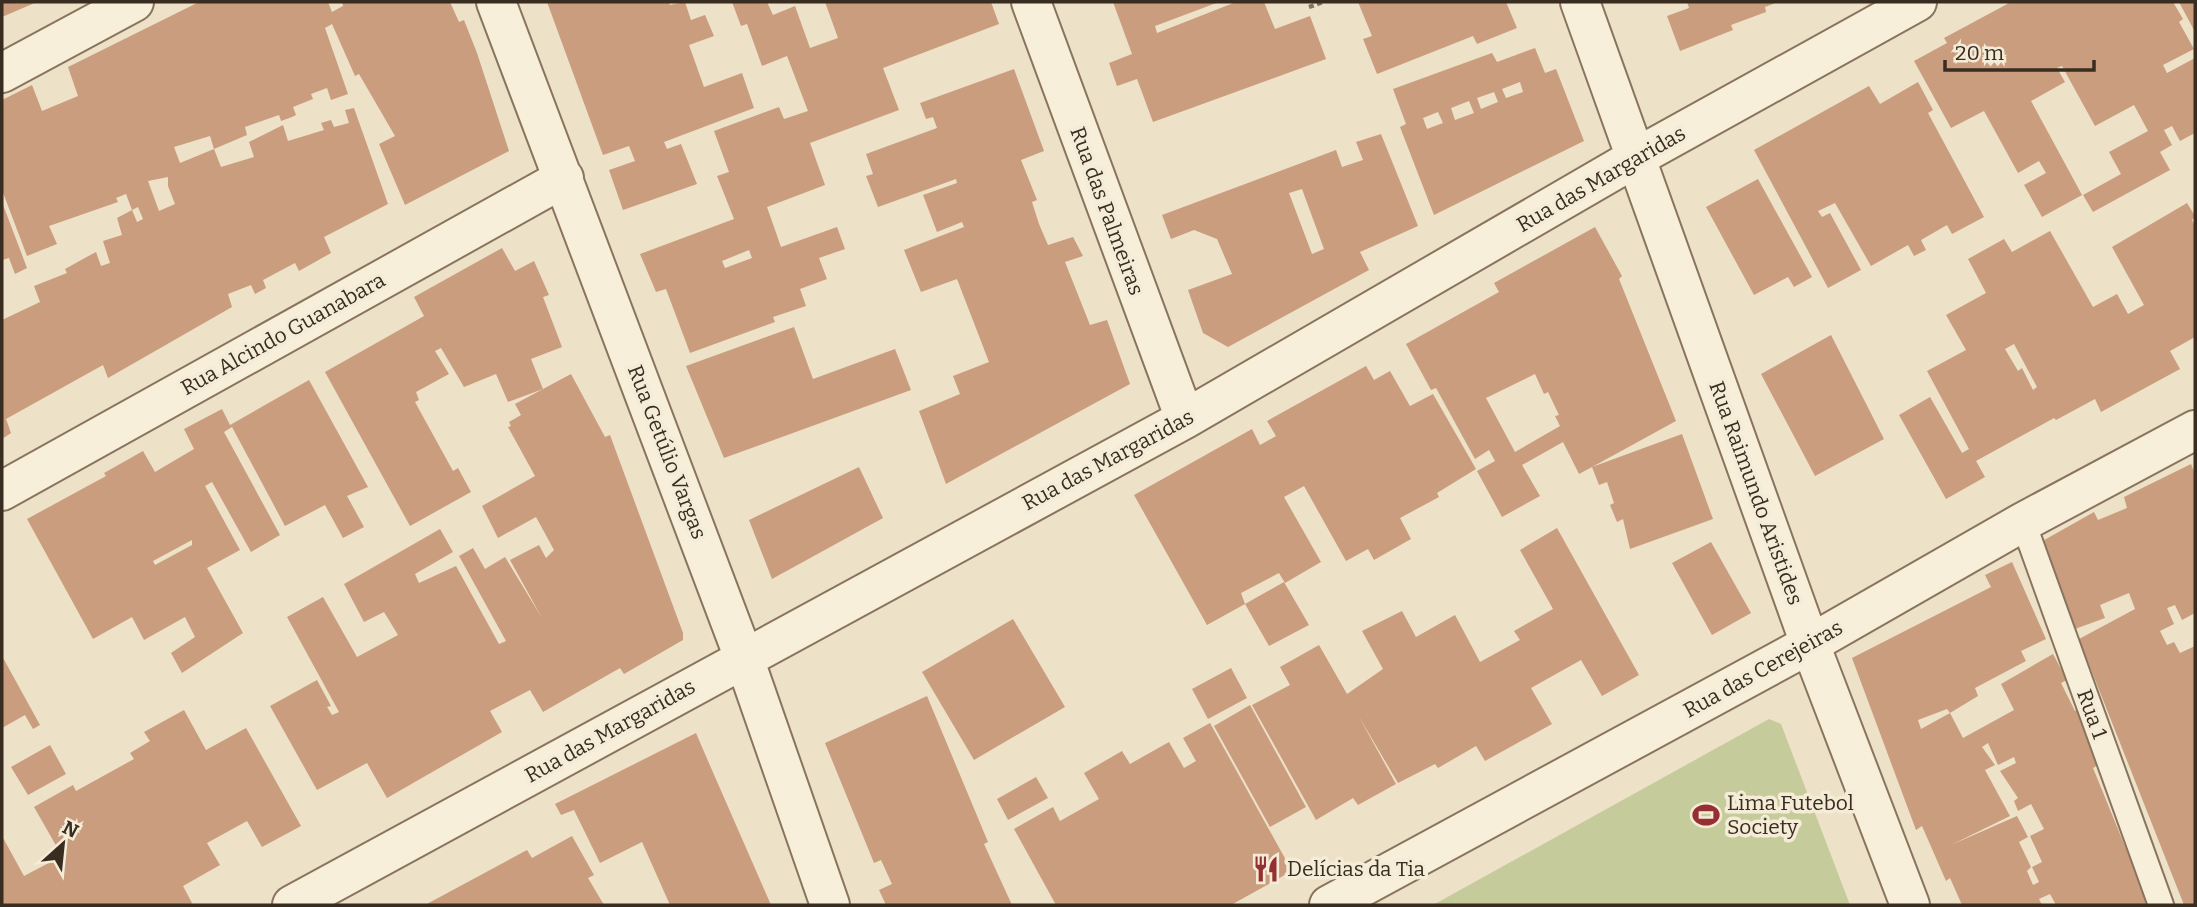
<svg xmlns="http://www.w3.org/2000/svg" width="2197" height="907" font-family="Bitter,serif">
<rect width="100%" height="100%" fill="#ede1c7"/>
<!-- green -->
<path fill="#c6cb9b" d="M1769 719 1781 724 1850 905H1433Z"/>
<!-- building -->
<path fill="#ca9d7f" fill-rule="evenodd" d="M2 2H37L2 17Z
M199 2H328L332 12 343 6 342 2H450L459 22 464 20 477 53 509 151 405 205 379 144 395 136 359 74 355 76 332 24 325 28 348 94 331 100 327 88 311 94 313 99 293 107 296 115 292 117 281 121 279 115 245 127 247 135 214 149 210 136 174 147 180 163 214 149 221 167 254 157 249 142 283 125 288 141 324 130 321 123 331 120 334 127 349 123 345 110 354 108 388 204 324 237 331 253 299 271 295 263 263 280 266 288 255 294 251 285 228 294 232 307 108 378 103 365 6 419 11 433 2 439V320L40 302 34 286 67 273 65 269 83 259 96 252 101 266 110 263 103 241 122 235 117 218 132 210 137 222 143 219 138 207 132 210 126 194 116 198 118 202 49 226 57 244 27 256 2 190V100L32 85 42 111 78 96 68 67ZM168 177V186L175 204 159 211 148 181Z
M547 2H669L670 5 685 2 691 20 705 15 714 36 689 45 704 87 742 73 754 108 664 142 667 149 681 144 697 184 623 210 609 170 635 161 629 146 603 155Z
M732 2H767L773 15 795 6 810 48 838 38 825 2H991L999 24 883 68 899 110 810 143 825 185 767 207 781 247 837 227 845 249 819 258 827 279 800 289 806 306 773 317 775 322 690 353 666 289 656 292 640 254 734 219 717 176 729 172 714 131 779 107 784 119 808 111 787 56 762 66 747 24 741 26ZM749 250 752 258 725 268 722 261Z
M1113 2H1219L1155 26 1157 33 1236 2H1264L1275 29 1310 16 1326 59 1153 122 1137 79 1117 86 1109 63 1132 54Z
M1358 2H1506L1517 28 1477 44 1473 36 1377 74 1363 39 1372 36Z
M1687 2H1778L1765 7 1766 12 1731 25 1733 30 1680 51 1667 16 1689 8Z
M2011 2H2173L2183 19 2179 22 2194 49 2163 65 2167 73 2195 58V133L2180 141 2172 126 2164 130 2172 145 2160 152 2170 170 2093 212 2083 195 2121 174 2109 152 2148 131 2134 105 2095 126 2062 66 2057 68 2065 82 2031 101 2082 195 2042 217 2024 185 2046 173 2039 161 2018 173 1984 111 1951 128 1914 61 1947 43 1944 38Z
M2179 2H2195V32Z
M1535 48 1545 73 1556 69 1584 141 1434 215 1400 127 1406 124 1393 89 1492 53 1497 62ZM1520 82 1523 92 1506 98 1502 89ZM1494 92 1498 102 1481 109 1477 98ZM1469 101 1474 113 1455 120 1451 108ZM1438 112 1443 123 1427 129 1423 118Z
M1014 69 1044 151 1021 160 1037 200 1032 202 1039 224 1048 245 1073 237 1083 256 1065 262 1090 325 1107 320 1130 384 946 484 919 411 960 394 953 376 989 362 957 279 921 292 904 250 964 227 962 222 937 232 923 195 957 183 956 179 878 207 866 176 873 174 866 154 937 128 933 117 926 119 920 103Z
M1918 82 1933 110 1928 113 1984 217 1952 234 1947 225 1921 240 1926 250 1914 256 1908 245 1871 266 1835 203 1818 211 1822 217 1830 213 1861 270 1828 288 1754 150 1869 86 1880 104Z
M1381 134 1418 226 1360 252 1369 270 1228 347 1203 333 1188 290 1232 274 1217 239 1194 230 1171 239 1162 215 1336 150 1342 167 1363 160 1356 142ZM1302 189 1324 249 1312 254 1289 193Z
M1758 179 1812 277 1794 287 1788 277 1754 295 1706 207Z
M2 202 27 268 15 274 9 258 2 260Z
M2187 203 2195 216 2192 220 2195 226V337L2170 351 2180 369 2101 412 2095 399 2056 420 2054 418 1976 461 1985 477 1946 499 1899 415 1930 397 1962 453 1969 449 1927 371 1966 350 1946 315 1986 293 1968 259 2004 239 2012 252 2050 231 2093 307 2117 294 2128 314 2144 305 2112 247ZM2014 344 2037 387 2033 390 2022 368 2018 371 2005 349Z
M1595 227 1622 276 1619 279 1676 421 1592 467 1682 434 1713 519 1630 549 1623 519 1617 522 1610 505 1614 503 1607 482 1599 485 1592 467 1579 474 1563 442 1522 465 1540 496 1502 517 1477 471 1495 461 1489 450 1475 459 1436 388 1431 390 1406 344 1499 292 1494 283ZM1535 374 1544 394 1548 392 1559 415 1555 416 1560 426 1515 452 1486 398Z
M502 248 515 271 534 261 549 295 543 297 562 347 531 359 543 389 508 402 496 374 464 387 441 348 435 351 449 374 416 392 419 400 415 402 453 471 458 468 471 492 410 526 325 372 424 316 414 297Z
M794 327 813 379 895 349 911 390 724 458 686 366Z
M1831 335 1884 439 1815 476 1761 374Z
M1366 366 1374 380 1390 371 1410 406 1433 394 1476 469 1437 493 1439 497 1400 518 1411 539 1374 560 1368 549 1346 561 1304 486 1284 497 1321 562 1285 583 1279 573 1241 593 1245 604 1207 625 1134 495 1252 429 1260 445 1276 436 1267 421Z
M571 374 605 437 610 435 683 633V640L624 674 620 668 543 712 530 690 490 711 502 732 387 798 367 763 317 790 270 706 317 680 331 706 327 707 332 715 339 712 287 617 323 597 357 657 398 635 384 612 364 622 344 584 440 529 453 552 415 574 419 583 456 566 499 644 506 641 459 556 473 548 485 569 505 557 542 618 510 560 539 545 546 558 554 550 536 517 498 538 482 506 535 476 508 427 511 426 509 422 521 415 515 404Z
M309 380 368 487 347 496 364 527 343 538 325 505 285 526 232 427 224 432 280 535 251 552 212 482 205 486 240 550 207 568 243 633 182 673 171 653 195 637 185 617 144 640 132 617 93 639 27 519 106 476 104 473 143 451 155 472 194 449 184 429 222 409 230 425ZM192 540V545L155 565 153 561Z
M2191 464 2195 474V613L2182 620 2175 605 2167 608 2174 624 2160 631 2167 645 2174 642 2180 653 2195 646V905H2184L2079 639 2135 609 2129 593 2100 605 2105 618 2075 629 2039 543 2094 512 2098 520 2127 508 2124 497Z
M859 467 883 518 772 579 749 520Z
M1557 528 1639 675 1602 696 1581 660 1531 688 1552 724 1485 761 1476 746 1438 768 1435 764 1398 783 1358 715 1396 784 1358 805 1353 798 1316 820 1252 705 1290 685 1280 667 1319 645 1347 694 1383 669 1362 631 1402 611 1416 637 1455 615 1480 662 1520 640 1514 631 1553 609 1520 550Z
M1711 542 1751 613 1712 635 1672 563Z
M2012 562 2046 639 2021 651 2026 661 1975 688 1978 696 1950 713 1947 709 1918 720 1921 729 1950 713 1963 738 2014 710 2001 684 2053 654 2067 680 2061 683 2075 711 2080 708 2093 734 2086 736 2098 765 2093 768 2149 905H2056L2050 894 2039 899 2042 905H1962L1950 878 1946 881 1922 826 1916 830 1852 658 1991 587 1985 575ZM1988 743 1998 765 2014 757 2016 763 2000 771 2018 798 2014 801 2018 811 2031 804 2044 829 2030 836 2042 862 2032 867 2039 882 2033 885 2027 871 2031 867 2019 842 2028 837 2017 816 1951 845 2010 816 1985 770 1995 765 1982 747Z
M1284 582 1309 625 1269 646 1245 604Z
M1013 619 1065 707 974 760 922 672Z
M2 656 40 725 33 729 25 715 2 728Z
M1231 668 1247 698 1208 719 1192 689Z
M927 696 988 842 984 844 1012 905H886L879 890 892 884 881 860 874 863 825 743Z
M1250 705 1306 807 1270 827 1214 726Z
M184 710 206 750 246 728 301 826 262 847 247 821 207 843 220 865 183 886 192 903 190 905H2V836L24 876 62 856 34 807 73 785 76 791 134 759 130 753 150 741 144 732Z
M1210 723 1292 871 1231 905H1056L1014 829 1053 807 1060 821 1099 799 1084 773 1122 751 1130 764 1169 742 1184 768 1196 761 1183 738Z
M696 733 708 761 771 905H670L642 842 600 863 574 810 561 815 555 804Z
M50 745 66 774 28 795 11 767Z
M1036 777 1048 798 1008 820 997 799Z
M572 836 594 875 588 878 604 905H425L527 850 532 858Z"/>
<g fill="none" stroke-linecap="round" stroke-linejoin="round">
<!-- lane casing -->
<g stroke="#89745d" stroke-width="28">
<path id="lane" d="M2023 522 2161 905"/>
</g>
<!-- street casing -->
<g stroke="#89745d" stroke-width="42">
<path id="street" d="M496 2 744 658 830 905
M1031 2 1185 419
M1580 2 1810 644 1910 905
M2 73 134 2
M2 491 564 178
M292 905 1185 419 1637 157 1917 2
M1329 905 1810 644 2023 522 2195 430"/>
</g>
<!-- path -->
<path stroke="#89745d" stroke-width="4.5" stroke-dasharray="5 3.5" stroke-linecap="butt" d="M1309 7 1323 2"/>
<!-- lane -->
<use href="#lane" stroke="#f8efdb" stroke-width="24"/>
<!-- street -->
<use href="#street" stroke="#f8efdb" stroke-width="38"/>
</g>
<!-- icons -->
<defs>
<g id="stadium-bare" transform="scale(2.1)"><path d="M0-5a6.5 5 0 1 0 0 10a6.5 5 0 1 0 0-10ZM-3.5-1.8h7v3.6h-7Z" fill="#962f31" stroke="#f5ecd7" stroke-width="2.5" paint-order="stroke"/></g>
<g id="restaurant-bare" transform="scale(2.1)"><path d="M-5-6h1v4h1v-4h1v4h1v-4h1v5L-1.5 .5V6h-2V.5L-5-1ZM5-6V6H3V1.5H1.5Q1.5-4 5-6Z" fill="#962f31" stroke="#f5ecd7" stroke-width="2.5" paint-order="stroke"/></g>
</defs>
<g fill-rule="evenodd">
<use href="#stadium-bare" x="1706" y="815"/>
<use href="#restaurant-bare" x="1266" y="869"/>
</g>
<g text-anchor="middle" stroke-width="7" stroke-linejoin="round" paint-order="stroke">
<!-- street labels -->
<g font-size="21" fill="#392c20" stroke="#f5ecd7">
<text transform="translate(1601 179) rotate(-30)" y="7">Rua das Margaridas</text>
<text transform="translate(1107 211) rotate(70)" y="7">Rua das Palmeiras</text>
<text transform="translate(283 334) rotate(-29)" y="7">Rua Alcindo Guanabara</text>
<text transform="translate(667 452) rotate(69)" y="7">Rua Getúlio Vargas</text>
<text transform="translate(1108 460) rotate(-28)" y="7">Rua das Margaridas</text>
<text transform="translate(1756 493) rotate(70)" y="7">Rua Raimundo Aristides</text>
<text transform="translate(1763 669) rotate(-29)" y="7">Rua das Cerejeiras</text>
<text transform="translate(2092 714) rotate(70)" y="7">Rua 1</text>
<text transform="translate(610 731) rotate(-29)" y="7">Rua das Margaridas</text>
</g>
<!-- poi labels -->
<g font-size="21" fill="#392c20" stroke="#f5ecd7" text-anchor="start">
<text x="1727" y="810">Lima Futebol<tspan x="1727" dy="24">Society</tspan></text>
<text x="1287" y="876">Delícias da Tia</text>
</g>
</g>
<!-- border -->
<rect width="2197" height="907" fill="none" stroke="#392c20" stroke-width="7"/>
<!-- north arrow -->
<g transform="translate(63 844) rotate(27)" stroke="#f5ecd7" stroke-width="5" paint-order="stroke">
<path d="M0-5L12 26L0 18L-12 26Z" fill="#392c20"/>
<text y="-10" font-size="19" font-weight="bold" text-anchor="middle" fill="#392c20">N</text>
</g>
<!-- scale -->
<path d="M1945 60v10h149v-10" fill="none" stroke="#392c20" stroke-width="3.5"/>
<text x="1955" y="60" font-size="21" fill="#392c20" stroke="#f5ecd7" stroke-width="5" paint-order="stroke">20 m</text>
</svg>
